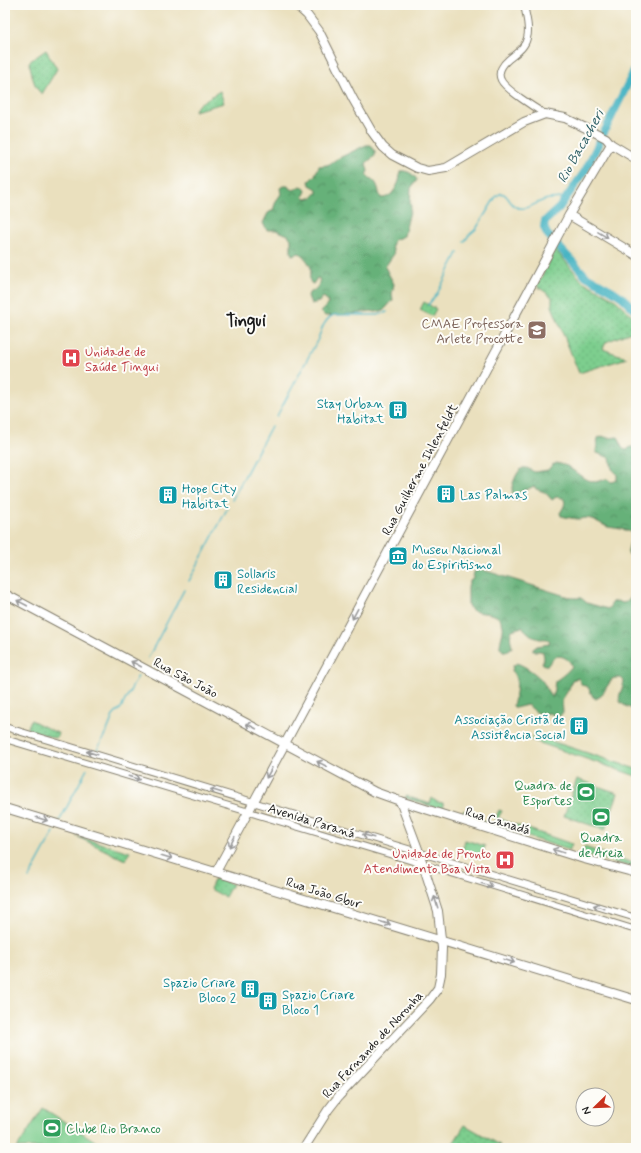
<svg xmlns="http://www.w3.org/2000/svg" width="641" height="1153" font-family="Mynerve,sans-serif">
<defs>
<pattern id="grass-tufts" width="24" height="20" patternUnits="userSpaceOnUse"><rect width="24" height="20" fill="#7dce8e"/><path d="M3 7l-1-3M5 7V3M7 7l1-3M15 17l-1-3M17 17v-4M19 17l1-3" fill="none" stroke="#6bb07a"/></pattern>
<pattern id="forest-crowns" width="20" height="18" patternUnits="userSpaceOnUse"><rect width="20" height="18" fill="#66b179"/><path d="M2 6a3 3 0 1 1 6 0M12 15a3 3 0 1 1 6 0" fill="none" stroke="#538f62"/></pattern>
<pattern id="park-dots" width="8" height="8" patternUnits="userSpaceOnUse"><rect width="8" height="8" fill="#7dce8e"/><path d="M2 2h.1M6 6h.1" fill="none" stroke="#6bb07a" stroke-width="1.8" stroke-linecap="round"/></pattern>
</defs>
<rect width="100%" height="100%" fill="#fdfcf7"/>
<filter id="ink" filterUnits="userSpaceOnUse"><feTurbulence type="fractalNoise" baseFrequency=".025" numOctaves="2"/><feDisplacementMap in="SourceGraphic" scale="8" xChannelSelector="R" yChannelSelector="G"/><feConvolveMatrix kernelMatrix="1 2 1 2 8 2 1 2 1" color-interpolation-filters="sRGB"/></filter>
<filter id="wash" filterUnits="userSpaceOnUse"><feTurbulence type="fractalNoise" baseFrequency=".012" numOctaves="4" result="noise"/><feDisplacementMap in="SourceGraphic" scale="16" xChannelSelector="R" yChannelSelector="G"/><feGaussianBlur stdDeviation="0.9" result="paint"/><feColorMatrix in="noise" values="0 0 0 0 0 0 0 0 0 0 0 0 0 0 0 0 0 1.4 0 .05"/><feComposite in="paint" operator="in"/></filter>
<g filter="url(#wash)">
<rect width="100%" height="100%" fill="#eae0be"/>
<!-- grass -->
<path fill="url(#grass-tufts)" stroke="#4c7555" d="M533 735 636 769V776L531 740Z
M508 822 572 844 569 850 506 830Z
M584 847 636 864V868L583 854Z"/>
<!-- forest -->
<path fill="url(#forest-crowns)" stroke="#41664a" d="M366 145H371L375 151V156L366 163 368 171 366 175C369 178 371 178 374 181 379 186 378 192 381 198 390 199 396 189 399 181 400 178 399 175 401 171 407 170 415 175 417 180L411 188 410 202 411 207 404 236 394 240 392 246 394 254 385 267 394 284 392 294 393 300 384 310 376 312 371 311 361 313 325 316 321 312 323 309 328 305V302L325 298 323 297 319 302 311 304 308 296 309 293C315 291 321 285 319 278H317L313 284 311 283C308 278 311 275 311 270 311 264 304 257 300 253L292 255 291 252V239L288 235 276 230H268L266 229 263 223 268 213 273 210 276 201 281 194 280 188 283 186H288L289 188 294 190 300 186 304 187 306 191 303 197 306 199 313 197 317 192V189L310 185 309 181 315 175 319 166C326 165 328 166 335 160Z
M602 436 608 438 618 437C622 441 619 450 627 450L630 447H634L636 449V557L628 554C627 548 633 537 631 533 628 529 613 528 608 527 600 524 594 518 585 518 584 518 581 519 579 519 575 519 565 517 561 516L560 513C563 508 567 503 563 498L556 497 552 500C544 491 547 493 536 489L534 486 520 493 518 499 517 501 514 500C513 496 512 491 512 487 513 482 518 469 523 468 528 467 531 471 535 472L548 470 552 465 557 463 567 466 585 479 595 482 607 479 611 482 617 480V474L612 469 610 458 597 453 596 451 598 438Z
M480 569 572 598H581L587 603 608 609 613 602 617 601 623 603 626 602 636 591V711C632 708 628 708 624 705 614 700 623 690 624 681L621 678H615L612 679 601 696 596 699 593 697 588 687 582 685 578 678 572 680 569 689 562 700 563 712 560 716 557 717 549 713C535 716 537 711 527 705L515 708 513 706C516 693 520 682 512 671L513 666 517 663C527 667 540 676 545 685 547 689 548 693 551 697L553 696 555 681C560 678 569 671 572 666 570 660 562 654 555 657 552 659 550 662 548 665H544L542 663 544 658 543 652 540 651H533V649L537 646 549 644 550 641C546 638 545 639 540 639 533 638 527 632 522 627L512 630C509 636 511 641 512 647L509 651H503L500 647C500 640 504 632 503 626 499 606 473 619 468 605V588L469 582 473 578 474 572Z"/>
<!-- park -->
<path fill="url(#park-dots)" stroke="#4c7555" d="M46 50 57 69 42 94C33 88 32 72 29 62Z
M220 91 224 103 194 111 199 104Z
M555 249 582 281 613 298 636 319V330L606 342 603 349 627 358 579 373 552 306V297L537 286Z
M424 302 436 309 432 316 420 310Z
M31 720 55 732 58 733 57 737 54 738 27 729Z
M577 779 618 793 605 830 564 816Z
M76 836 130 852 125 860Z
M215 878 232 884 225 897 210 889Z
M465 1125 500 1145 499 1148H450Z"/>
<!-- garden -->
<path fill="#7dce8e" stroke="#4c7555" d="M406 796 430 804 432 798 437 802 443 803V808L462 814 464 810 469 813 475 814 477 819 493 824 499 810 502 811 498 818 508 822 506 830 405 798Z
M465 840 485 846 481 858 462 852Z
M43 1108 106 1148H17Z"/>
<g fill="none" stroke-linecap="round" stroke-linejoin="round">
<!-- stream -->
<path stroke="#47b4c3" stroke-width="1.5" d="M464 242 469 235 476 229 495 198C506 185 508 204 516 207 527 212 538 200 549 199 555 198 561 199 567 197
M428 305 437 294 458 253
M277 416 318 339C321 331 324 319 334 315H378L387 312
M232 500 271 426
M189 581 227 509
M148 658 184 590
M97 750 107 731 113 716 121 708 138 676
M60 820 87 769
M29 878 54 832"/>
<!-- river -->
<path stroke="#47b4c3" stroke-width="8" d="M636 67 585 171 559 208 545 221 544 227 547 234 586 276 613 291 622 297 636 311"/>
</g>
</g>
<g filter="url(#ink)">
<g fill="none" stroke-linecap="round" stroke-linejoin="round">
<!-- minor casing -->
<g stroke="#837e6d" stroke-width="8">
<path id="minor" d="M524 5C526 16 530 28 527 38 525 48 516 53 509 59 503 64 497 72 501 80 505 89 535 108 545 114
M5 727 636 918
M5 739 406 859 636 930"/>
</g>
<!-- major casing -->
<g stroke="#837e6d" stroke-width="10">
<path id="major" d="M296 5 307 15 319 31 353 99 372 132 383 147 392 155 417 168 428 171 446 168 524 122 545 114 565 118 598 134 606 138 611 144 636 159
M569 215 636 255
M5 594 375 792 400 801 584 859 636 873
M5 808 636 1000
M216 872 569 215 611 144
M304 1148 328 1110 339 1096 430 999 438 988 441 974 442 948 438 911 418 849 400 801"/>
</g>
<!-- minor -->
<use href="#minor" stroke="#fff" stroke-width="6"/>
<!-- major -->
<use href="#major" stroke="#fff" stroke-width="8"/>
</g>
<!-- one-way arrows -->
<defs><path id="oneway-shaft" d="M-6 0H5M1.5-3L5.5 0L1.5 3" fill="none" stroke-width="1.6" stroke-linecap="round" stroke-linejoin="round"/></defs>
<g stroke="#999">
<use href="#oneway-shaft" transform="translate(603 235) rotate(31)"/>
<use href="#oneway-shaft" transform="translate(22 603) rotate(-152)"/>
<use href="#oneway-shaft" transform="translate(355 614) rotate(118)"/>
<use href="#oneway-shaft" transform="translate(136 664) rotate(-152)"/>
<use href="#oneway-shaft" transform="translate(251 726) rotate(-152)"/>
<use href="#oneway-shaft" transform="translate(92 753) rotate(-164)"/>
<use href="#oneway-shaft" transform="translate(322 764) rotate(-152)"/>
<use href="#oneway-shaft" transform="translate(269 773) rotate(119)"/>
<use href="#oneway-shaft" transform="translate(134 778) rotate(17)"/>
<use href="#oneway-shaft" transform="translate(216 791) rotate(-163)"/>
<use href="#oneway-shaft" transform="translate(42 819) rotate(17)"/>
<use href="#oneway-shaft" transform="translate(368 836) rotate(-163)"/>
<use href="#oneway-shaft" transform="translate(232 842) rotate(118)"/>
<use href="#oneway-shaft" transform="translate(558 851) rotate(-162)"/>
<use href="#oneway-shaft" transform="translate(167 857) rotate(17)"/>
<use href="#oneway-shaft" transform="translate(487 885) rotate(17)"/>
<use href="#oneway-shaft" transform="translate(436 902) rotate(-107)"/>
<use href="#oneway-shaft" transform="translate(599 907) rotate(-163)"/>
<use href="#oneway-shaft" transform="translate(385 923) rotate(17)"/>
<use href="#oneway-shaft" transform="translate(509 961) rotate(17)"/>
</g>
</g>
<!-- icons -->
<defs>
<g id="school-square" transform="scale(1)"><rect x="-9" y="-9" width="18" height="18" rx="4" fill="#8d6e63" stroke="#fdfcf7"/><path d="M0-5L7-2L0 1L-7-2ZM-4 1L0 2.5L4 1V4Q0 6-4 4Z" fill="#fff"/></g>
<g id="hospital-square" transform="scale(1)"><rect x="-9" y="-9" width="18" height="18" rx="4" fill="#e0444e" stroke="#fdfcf7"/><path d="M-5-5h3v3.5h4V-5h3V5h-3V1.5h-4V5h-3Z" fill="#fff"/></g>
<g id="building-square" transform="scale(1)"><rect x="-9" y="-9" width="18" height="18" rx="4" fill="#0f9aa8" stroke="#fdfcf7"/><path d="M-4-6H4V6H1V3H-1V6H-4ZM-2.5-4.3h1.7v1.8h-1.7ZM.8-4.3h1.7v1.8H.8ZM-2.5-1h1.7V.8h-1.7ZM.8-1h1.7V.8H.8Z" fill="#fff"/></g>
<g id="museum-square" transform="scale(1)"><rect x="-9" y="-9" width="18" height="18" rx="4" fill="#0f9aa8" stroke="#fdfcf7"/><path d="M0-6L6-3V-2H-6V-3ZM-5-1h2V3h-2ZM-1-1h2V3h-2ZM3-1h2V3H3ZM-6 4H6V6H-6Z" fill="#fff"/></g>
<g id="stadium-square" transform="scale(1)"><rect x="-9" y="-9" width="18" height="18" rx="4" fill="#2e9e5b" stroke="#fdfcf7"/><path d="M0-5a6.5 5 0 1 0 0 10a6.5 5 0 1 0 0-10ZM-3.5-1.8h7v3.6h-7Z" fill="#fff"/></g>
</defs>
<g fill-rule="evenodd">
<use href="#school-square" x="537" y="330"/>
<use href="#hospital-square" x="71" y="358"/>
<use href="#building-square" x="398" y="410"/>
<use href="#building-square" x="446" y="494"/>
<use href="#building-square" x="168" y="495"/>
<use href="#museum-square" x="398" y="556"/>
<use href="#building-square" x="223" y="580"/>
<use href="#building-square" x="579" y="726"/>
<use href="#stadium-square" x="586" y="792"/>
<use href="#stadium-square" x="601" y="817"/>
<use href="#hospital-square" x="505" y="860"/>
<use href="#building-square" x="250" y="989"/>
<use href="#building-square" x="268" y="1001"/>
<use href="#stadium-square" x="52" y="1128"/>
</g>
<g text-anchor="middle" stroke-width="4" stroke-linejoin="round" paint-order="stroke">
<!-- education labels -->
<g font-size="13" fill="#785e54" stroke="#fdfcf7" text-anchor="end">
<text x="523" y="328">CMAE Professora<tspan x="523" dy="15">Arlete Procotte</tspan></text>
</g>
<!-- health labels -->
<g font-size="13" fill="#be3a42" stroke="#fdfcf7" text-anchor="start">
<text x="85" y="356">Unidade de<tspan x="85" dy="15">Saúde Tingui</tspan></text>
<text x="491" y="858" text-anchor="end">Unidade de Pronto<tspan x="491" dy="15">Atendimento Boa Vista</tspan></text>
</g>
<!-- culture labels -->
<g font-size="13" fill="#0d838f" stroke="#fdfcf7" text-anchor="start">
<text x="384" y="408" text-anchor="end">Stay Urban<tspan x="384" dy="15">Habitat</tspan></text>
<text x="182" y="493">Hope City<tspan x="182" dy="15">Habitat</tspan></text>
<text x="460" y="499">Las Palmas</text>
<text x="412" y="554">Museu Nacional<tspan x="412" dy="15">do Espiritismo</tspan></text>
<text x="237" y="578">Sollaris<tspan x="237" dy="15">Residencial</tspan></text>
<text x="565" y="724" text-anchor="end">Associação Cristã de<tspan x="565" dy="15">Assistência Social</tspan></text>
<text x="236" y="987" text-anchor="end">Spazio Criare<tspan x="236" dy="15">Bloco 2</tspan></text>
<text x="282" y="999">Spazio Criare<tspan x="282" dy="15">Bloco 1</tspan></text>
</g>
<!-- street labels -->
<g font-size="13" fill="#1c1c1c" stroke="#fdfcf7">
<text transform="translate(419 469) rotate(-62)" y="5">Rua Guilherme Ihlenfeldt</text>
<text transform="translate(186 677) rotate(28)" y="5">Rua São João</text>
<text transform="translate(312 820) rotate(17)" y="5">Avenida Paraná</text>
<text transform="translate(498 820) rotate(17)" y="5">Rua Canadá</text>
<text transform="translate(324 892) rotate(17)" y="5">Rua João Gbur</text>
<text transform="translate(372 1044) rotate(-47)" y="5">Rua Fernando de Noronha</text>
</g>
<!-- leisure labels -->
<g font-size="13" fill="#27864d" stroke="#fdfcf7" text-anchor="end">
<text x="572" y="790">Quadra de<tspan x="572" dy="15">Esportes</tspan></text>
<text x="601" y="842" text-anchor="middle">Quadra<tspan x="601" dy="15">de Areia</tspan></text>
<text x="66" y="1133" text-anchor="start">Clube Rio Branco</text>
</g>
<!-- water labels -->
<g font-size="14" font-style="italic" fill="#2f6067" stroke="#fdfcf7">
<text transform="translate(580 146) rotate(-61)" y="5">Rio Bacacheri</text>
</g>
<!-- district labels -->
<g font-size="17" font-weight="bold" fill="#1c1c1c" stroke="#fdfcf7">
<text x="246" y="326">Tingui</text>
</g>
</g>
<!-- margin -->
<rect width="641" height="1153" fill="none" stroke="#fdfcf7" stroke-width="20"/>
<!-- north arrow -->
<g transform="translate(595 1107) rotate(247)"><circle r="19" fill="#fdfcf7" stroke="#a3a29f"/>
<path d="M0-3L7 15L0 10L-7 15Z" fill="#c8321e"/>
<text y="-6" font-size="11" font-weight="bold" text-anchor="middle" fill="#1c1c1c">N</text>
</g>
</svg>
